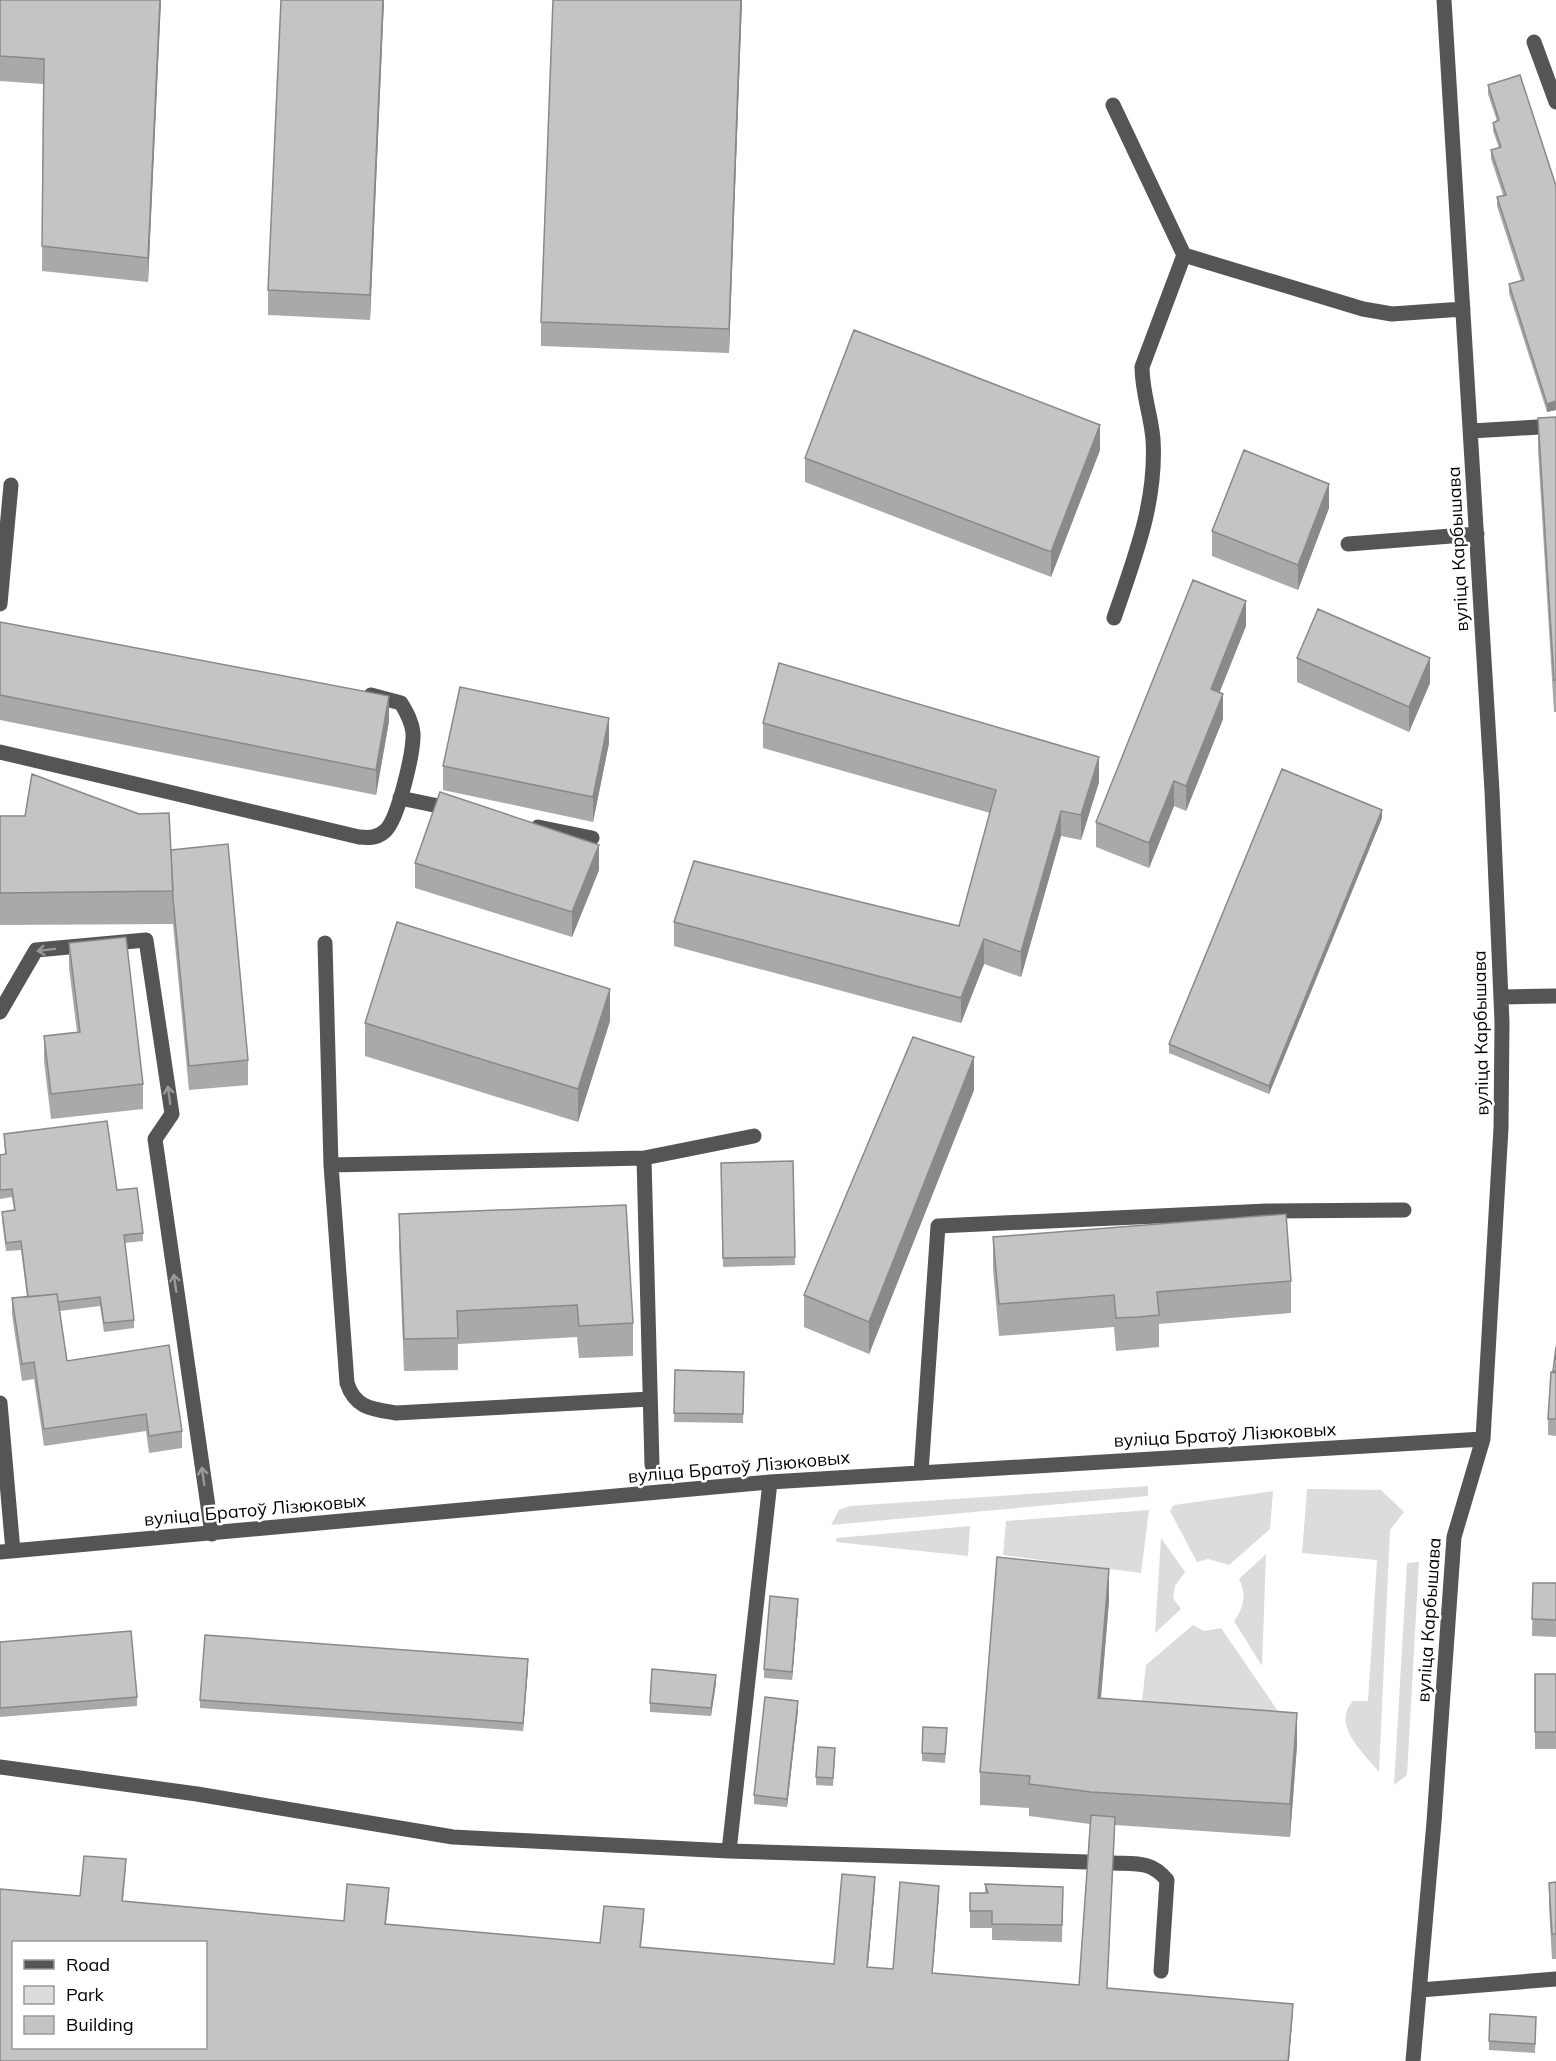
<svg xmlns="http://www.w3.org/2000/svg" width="1556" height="2061" font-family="Mulish,sans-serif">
<rect width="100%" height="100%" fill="#fff"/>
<!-- green -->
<path fill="#dcdcdc" d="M1148 1486V1496L831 1525 839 1510 850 1506Z
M1307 1489 1381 1490 1404 1512 1390 1530 1379 1772C1363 1752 1331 1725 1353 1701H1368L1377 1560 1302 1553Z
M1273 1491 1270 1529 1229 1565 1208 1559 1197 1562 1170 1511 1174 1505Z
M1149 1510 1141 1573 1003 1555 1006 1521Z
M970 1526 968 1556 836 1542 837 1538Z
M1161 1538 1185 1572 1175 1586 1173 1598 1181 1609 1155 1633Z
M1266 1554 1262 1666 1234 1621C1244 1607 1247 1595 1239 1579Z
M1419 1562 1407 1775 1394 1785 1407 1563Z
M1193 1625 1204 1631 1221 1628 1280 1714 1142 1702 1146 1665Z"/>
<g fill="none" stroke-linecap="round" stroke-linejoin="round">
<!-- minor -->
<path stroke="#555" stroke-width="15" d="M1534 42 1556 102
M1113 105 1184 255
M1471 431 1556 426
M1348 544 1477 534
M0 604 11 485
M1114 618C1134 559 1157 503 1153 439 1151 415 1142 392 1142 367L1184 255 1363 309 1392 314 1463 309
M0 752 359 837C370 838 377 838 385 831 398 820 414 751 413 733 412 722 407 713 401 703L371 695
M400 798 453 809
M538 827 592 838
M325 943 331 1165 644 1158 652 1465
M1502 997 1556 996
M0 1012 36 950 146 940 172 1114 155 1139 212 1534
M644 1158 754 1136
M331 1165 347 1383C355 1408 372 1409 396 1413L650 1399
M0 1403 13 1551
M921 1473 938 1226 1267 1211 1404 1210
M0 1552 770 1482 1483 1439
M0 1767 197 1794 453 1837 729 1851 1088 1862
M729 1851 770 1482
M1113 1863C1137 1864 1151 1861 1167 1880L1161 1971
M1420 1990 1556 1979
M1413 2061 1434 1822 1454 1537 1483 1439 1501 1128 1502 1022 1492 791 1444 0"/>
</g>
<!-- wall -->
<path fill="#a9a9a9" d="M0 0H161L148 282 42 271 43 84 0 81Z
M384 0 370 320 268 315V290Z
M553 0H742L729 353 541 346V322Z
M1488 85 1556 186V410L1547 412 1509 293V284L1521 280 1497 206V197L1503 195 1491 159V150L1499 148 1493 131V123L1497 121 1488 94Z
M1556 417V712H1554L1538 450V418Z
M1100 450 1051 577 805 482V458Z
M1329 508 1298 590 1212 556V531Z
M0 622 389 721 376 795 0 720Z
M1246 626 1219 692 1223 719 1186 811 1174 806 1149 868 1096 847V822Z
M1297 658 1430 683 1409 732 1297 682Z
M763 723 1099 782 1081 840 1061 836 1021 977 984 964 961 1023 674 946V922L959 926 990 813 763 748Z
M609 743 593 822 443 790V766Z
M0 816 171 850 248 1060V1085L189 1090 173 924 0 925Z
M1382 818 1269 1094 1169 1053V1044Z
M415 863 599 870 572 937 415 888Z
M69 943 143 1084V1109L51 1119 44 1061V1036L77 1032 69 968Z
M610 1021 578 1122 365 1056V1023Z
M974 1090 869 1354 804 1327V1295Z
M4 1134 117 1190 143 1233V1241L125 1243 134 1320V1328L104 1332 100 1306 60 1311 67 1361 182 1431V1448L149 1453 146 1431 44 1446 34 1379 22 1381 12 1315V1298L27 1297 21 1250 6 1251 2 1220V1212L14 1210 12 1197 0 1199V1155L5 1154Z
M793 1161 795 1265 723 1267 721 1163Z
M399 1214 633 1323V1356L579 1358 577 1337 458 1344V1370L404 1371 399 1246Z
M993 1237 1291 1281V1313L1159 1324V1347L1139 1349 1116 1351 1114 1327 999 1336 993 1269Z
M1556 1347V1436L1548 1435V1419Z
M675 1370 744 1372 743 1423 674 1422Z
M1533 1583H1556V1637L1532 1636Z
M1109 1601 1101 1698 1297 1745 1290 1837 1115 1825 1107 1988 1293 2013 1289 2061H0L80 1896 126 1868 123 1901 344 1921 389 1897 386 1924 600 1943 644 1918 641 1947 834 1964 875 1886 868 1967 893 1969 939 1894 932 1973 1079 1985 1090 1824 1029 1816V1808L980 1805V1772Z
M798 1607 792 1680 764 1678V1669Z
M0 1642 137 1697V1706L0 1717Z
M528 1667 523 1731 200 1708V1700Z
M1535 1674H1556V1749H1535Z
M716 1683 711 1716 650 1712V1703Z
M798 1710 787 1807 754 1804V1795Z
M947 1737 945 1763 922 1761V1753Z
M835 1757 833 1786 816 1785V1777Z
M1556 1882V1959H1552L1549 1907V1883Z
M985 1884 1063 1887 1062 1942 992 1940V1928H970V1893H985Z
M1536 2026 1535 2053 1489 2050V2041Z"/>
<!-- shaded-wall -->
<path fill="#898989" d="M160 0H161L148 282V258Z
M383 0H384L370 320V295Z
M741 0H742L729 353V329Z
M1556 401V410L1547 412V404Z
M1100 425V450L1051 577V552Z
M1329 484V508L1298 590V565Z
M1246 601V626L1211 714V689Z
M1430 658V683L1409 732V707Z
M1223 694V719L1186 811V786Z
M389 696V721L376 795V770Z
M609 718V743L593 822V797Z
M1099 757V782L1081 840V815Z
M1174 781V806L1149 868V843Z
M1382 810V818L1269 1094V1086Z
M1061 811V836L1021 977V952Z
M599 845V870L572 937V912Z
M984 939V964L961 1023V998Z
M610 989V1021L578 1122V1089Z
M974 1057V1090L869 1354V1322Z
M1109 1569V1601L1098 1730V1698Z
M798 1599V1607L792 1680V1672Z
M528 1659V1667L523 1731V1723Z
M716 1675V1683L711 1716V1708Z
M798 1701V1710L787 1807V1799Z
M1297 1713V1745L1290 1837V1804Z
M875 1877V1886L867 1975V1967Z
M939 1886V1894L932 1981V1973Z
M1293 2004 1289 2061H1288Z"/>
<!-- building -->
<path fill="#c4c4c4" stroke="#898989" stroke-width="1.5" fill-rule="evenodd" d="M0 0H160L148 258 42 246 44 59 0 56Z
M281 0H383L370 295 268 290Z
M553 0H741L729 329 541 322Z
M1520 75 1556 186V401L1547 404 1509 284 1524 280 1497 197 1506 195 1491 150 1501 147 1493 123 1499 120 1488 85Z
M854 330 1100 425 1051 552 805 458Z
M1556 417V680H1554L1538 418Z
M1244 450 1329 484 1298 565 1212 531Z
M1193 580 1246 601 1211 689 1223 694 1186 786 1174 781 1149 843 1096 822Z
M1318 609 1430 658 1409 707 1297 658Z
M0 622 389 696 376 770 0 695Z
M779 663 1099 757 1081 815 1061 811 1021 952 984 939 961 998 674 922 694 861 959 926 996 790 763 723Z
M460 687 609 718 593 797 443 766Z
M1282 769 1382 810 1269 1086 1169 1044Z
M32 774 139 814 169 813 173 891 0 893V816H25Z
M440 792 599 845 572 912 415 863Z
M228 844 248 1060 189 1066 173 899 171 850Z
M397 922 610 989 578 1089 365 1023Z
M126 937 143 1084 51 1094 44 1036 80 1032 69 943Z
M913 1037 974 1057 869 1322 804 1295Z
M107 1121 117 1190 137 1188 143 1233 124 1235 134 1320 104 1323 100 1297 58 1302 57 1294 28 1297 21 1241 6 1243 2 1212 15 1210 12 1189 0 1190V1155L6 1154 4 1134Z
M793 1161 795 1257 723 1258 721 1163Z
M626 1205 633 1323 579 1326 577 1305 457 1311 458 1338 404 1339 399 1214Z
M1286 1214 1291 1281 1157 1292 1159 1315 1139 1317 1116 1318 1114 1295 999 1304 993 1237Z
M57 1294 67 1361 169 1345 182 1431 149 1436 146 1414 44 1429 34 1362 22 1364 12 1298Z
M1556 1347V1371H1553Z
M675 1370 744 1372 743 1414 674 1413Z
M1551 1372 1556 1373V1419H1548Z
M997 1557 1109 1569 1098 1698 1297 1713 1290 1804 1091 1792 1029 1784 1030 1776 980 1772Z
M1533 1583H1556V1620L1532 1619Z
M770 1596 798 1599 792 1672 764 1669Z
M131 1631 137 1697 0 1708V1642Z
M205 1635 528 1659 523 1723 200 1700Z
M652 1669 716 1675 711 1708 650 1703Z
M1535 1674H1556V1732H1535Z
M765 1697 798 1701 787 1799 754 1795Z
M923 1727 947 1728 945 1754 922 1753Z
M818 1747 835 1748 833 1778 816 1777Z
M1091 1815 1115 1817 1107 1988 1293 2004 1288 2061H0V1889L80 1896 84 1856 126 1859 122 1901 344 1921 347 1884 389 1888 385 1924 600 1943 604 1906 644 1909 640 1947 834 1964 842 1874 875 1877 867 1967 893 1969 900 1882 939 1886 932 1973 1079 1985ZM14 1942H206V2048H14Z
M1556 1882V1934H1552L1549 1883Z
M985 1884 1063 1887 1062 1925 992 1924V1911H970V1893H988Z
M1490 2014 1536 2017 1535 2044 1489 2041Z"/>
<!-- one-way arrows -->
<defs><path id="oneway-shaft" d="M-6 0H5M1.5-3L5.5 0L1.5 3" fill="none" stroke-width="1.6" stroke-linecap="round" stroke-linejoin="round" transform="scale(1.5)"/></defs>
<g stroke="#999">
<use href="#oneway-shaft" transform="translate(46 950) rotate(173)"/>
<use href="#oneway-shaft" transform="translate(169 1095) rotate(-98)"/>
<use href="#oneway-shaft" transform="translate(175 1283) rotate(-98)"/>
<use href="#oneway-shaft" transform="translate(203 1476) rotate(-98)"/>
</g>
<g text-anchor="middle" stroke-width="5" stroke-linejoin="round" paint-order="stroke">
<!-- street labels -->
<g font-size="18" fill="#000" stroke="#fff">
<text transform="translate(1458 549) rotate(-93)" y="6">вуліца Карбышава</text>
<text transform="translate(1481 1033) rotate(-91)" y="6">вуліца Карбышава</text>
<text transform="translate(1225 1435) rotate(-3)" y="6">вуліца Братоў Лізюковых</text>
<text transform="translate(739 1467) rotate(-5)" y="6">вуліца Братоў Лізюковых</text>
<text transform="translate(255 1510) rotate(-5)" y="6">вуліца Братоў Лізюковых</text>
<text transform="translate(1429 1620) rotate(-86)" y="6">вуліца Карбышава</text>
</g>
</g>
<!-- legend -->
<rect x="12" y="1941" width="195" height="108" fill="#ffffff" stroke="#999999" stroke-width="1.5"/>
<rect x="24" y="1960" width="30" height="9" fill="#555555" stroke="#999999" stroke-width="1.5"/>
<text x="66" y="1971" font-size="18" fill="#000000">Road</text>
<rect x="24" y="1986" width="30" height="18" fill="#dcdcdc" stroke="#999999" stroke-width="1.5"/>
<text x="66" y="2001" font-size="18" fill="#000000">Park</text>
<rect x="24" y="2016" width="30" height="18" fill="#c4c4c4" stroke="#999999" stroke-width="1.5"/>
<text x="66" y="2031" font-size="18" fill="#000000">Building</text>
</svg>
